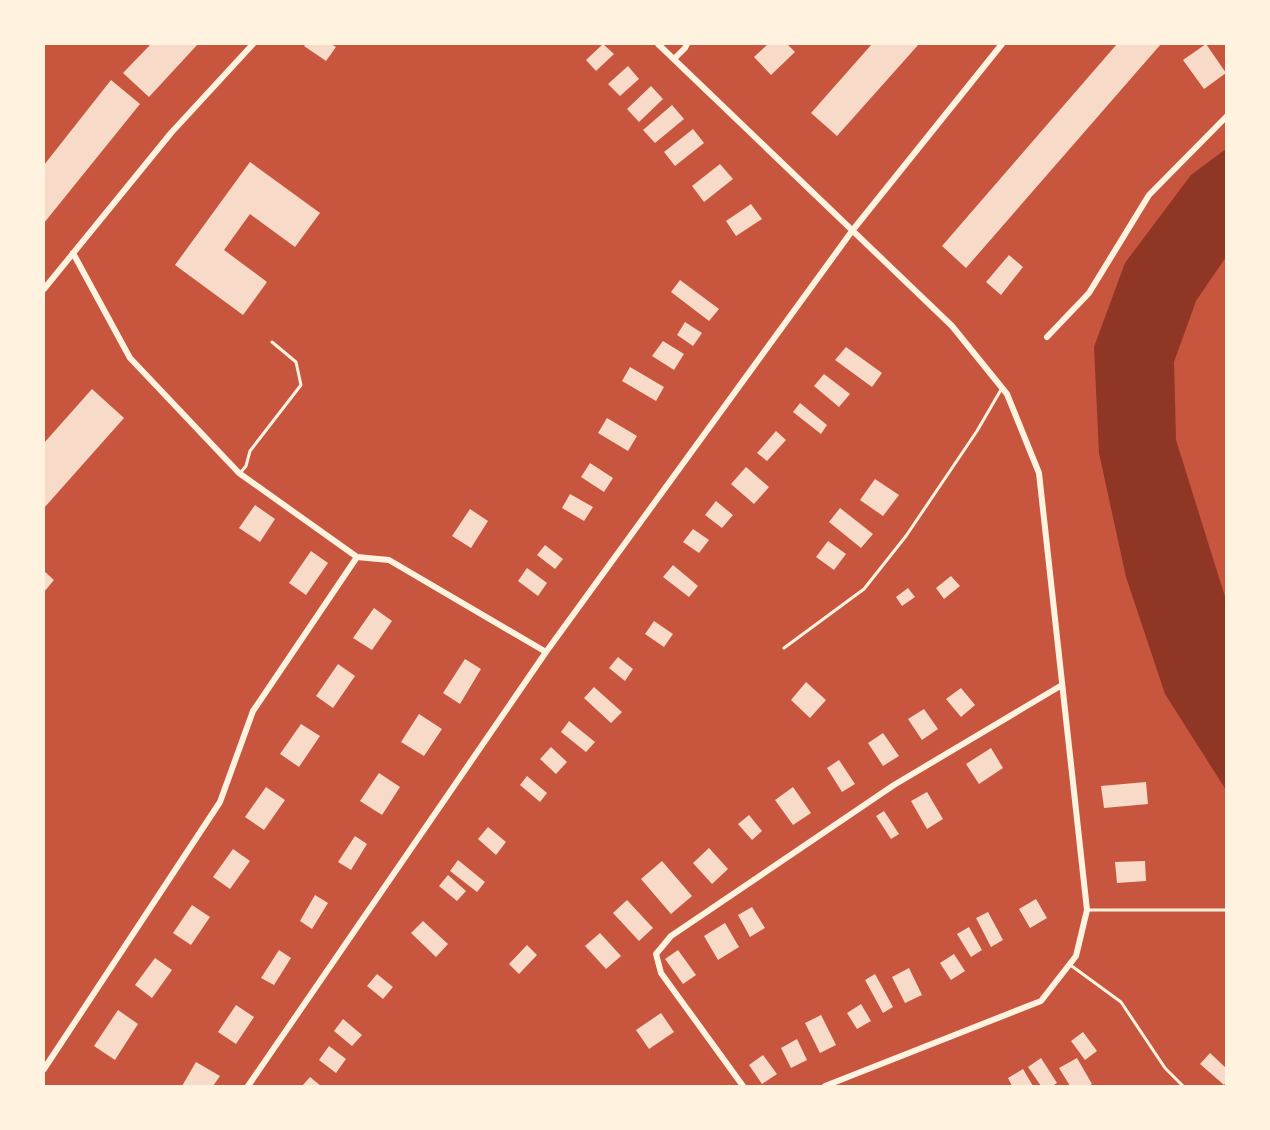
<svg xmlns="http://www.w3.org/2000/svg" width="1270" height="1130" font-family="Rubik,sans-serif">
<rect width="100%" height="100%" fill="#c8553d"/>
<!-- water -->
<path fill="#8f3625" d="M1226 149V257L1196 301 1174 362 1176 440 1226 600V790L1165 694 1126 577 1099 453 1094 347 1125 263 1191 175Z"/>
<!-- building -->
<path fill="#f7dbc8" d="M151 44H198L149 97 123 73Z
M306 44H331L336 47 326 61 304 46Z
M603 44 614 54 596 71 586 60Z
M768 44H787L795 52 771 75 754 57Z
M872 44H919L837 136 811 113Z
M1117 44H1161L966 268 942 246Z
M1206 44 1226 73 1204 89 1183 60Z
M628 66 639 79 620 96 608 84Z
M111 80 140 104 44 223V165Z
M651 86 663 99 639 122 627 109Z
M672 105 684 119 655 143 643 130Z
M693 129 704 143 675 166 664 152Z
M250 162 320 213 295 247 250 214 224 250 267 282 243 315 175 265Z
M720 164 733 179 704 202 692 186Z
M751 204 762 219 736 236 726 221Z
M1009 255 1023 267 1001 295 986 282Z
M680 280 719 309 709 321 671 292Z
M685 322 702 333 693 346 677 335Z
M663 341 684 354 674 370 652 356Z
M846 347 882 373 872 387 835 360Z
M630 367 664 387 656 401 622 381Z
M824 374 850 394 839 407 814 386Z
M92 389 124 418 44 508V443Z
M800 403 827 425 821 434 793 412Z
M607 418 637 436 628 451 598 433Z
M776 431 786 440 767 461 757 453Z
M590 463 613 478 604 492 581 477Z
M746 467 769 487 754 504 731 484Z
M875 479 899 495 883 516 860 500Z
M570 494 593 507 584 521 562 508Z
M716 501 733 515 722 528 705 515Z
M255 505 275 519 260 542 239 528Z
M840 508 873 534 861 548 829 522Z
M470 509 488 521 471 548 452 536Z
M693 529 709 540 699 553 683 542Z
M828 541 846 554 834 570 816 557Z
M545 545 563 559 555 569 537 555Z
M311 551 328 563 306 595 289 583Z
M673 565 698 586 689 597 663 577Z
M527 568 547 583 538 596 518 581Z
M44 571 54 580 44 592Z
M951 576 960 586 944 599 936 588Z
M908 588 915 597 902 606 896 597Z
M374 608 392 621 372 650 353 638Z
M654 621 673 634 664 647 645 634Z
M618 657 633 669 625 681 609 668Z
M465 659 481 669 460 704 443 693Z
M338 664 355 676 333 708 316 696Z
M806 682 826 700 810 718 791 700Z
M594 687 622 712 611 723 584 698Z
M961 688 975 705 961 717 946 699Z
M924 709 938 729 922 740 908 719Z
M419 714 442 729 424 756 401 742Z
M569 721 595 742 586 752 561 732Z
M301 724 320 736 299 767 280 754Z
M883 733 899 756 883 766 868 743Z
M551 747 567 762 556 774 540 759Z
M991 748 1003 768 979 784 966 764Z
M839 760 855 784 842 792 827 768Z
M379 773 400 787 382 815 360 801Z
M527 776 547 793 540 802 520 785Z
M1146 782 1148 804 1104 808 1101 786Z
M266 787 285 800 264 830 245 817Z
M793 787 811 813 793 825 775 800Z
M927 792 943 819 927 829 911 801Z
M884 811 899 834 891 839 876 816Z
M749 815 762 831 752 840 738 824Z
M488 827 506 842 496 855 478 839Z
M355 836 367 844 351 870 338 862Z
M709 848 728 869 712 884 693 863Z
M233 849 250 861 230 889 213 877Z
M458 860 485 882 477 892 450 871Z
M662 861 692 896 671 914 641 879Z
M1145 861 1146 881 1117 883 1115 862Z
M448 875 466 891 457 901 439 886Z
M315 895 328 903 312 929 300 921Z
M1036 899 1047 918 1030 928 1019 909Z
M627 900 653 928 639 941 613 913Z
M192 905 210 917 191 945 173 933Z
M752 907 765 928 750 937 738 915Z
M988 912 1003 940 991 947 976 918Z
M423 921 448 944 436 957 411 933Z
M725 923 739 947 718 960 704 936Z
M969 927 982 950 971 957 957 934Z
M600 933 621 956 606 969 585 946Z
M527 945 537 955 519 974 509 964Z
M279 950 291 958 274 985 261 978Z
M678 950 696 975 683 984 665 959Z
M954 954 965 971 951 980 940 963Z
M155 958 172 970 152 998 135 985Z
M909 968 922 995 905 1003 892 977Z
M377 974 393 987 383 999 367 986Z
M875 974 893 1007 883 1013 865 980Z
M861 1004 871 1021 857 1029 847 1013Z
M236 1005 254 1017 236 1044 218 1032Z
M118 1010 138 1024 115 1060 94 1046Z
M661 1013 674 1032 649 1049 636 1030Z
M821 1015 836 1045 820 1053 805 1023Z
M343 1019 362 1035 352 1046 334 1031Z
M1083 1032 1097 1051 1085 1060 1071 1041Z
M797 1039 807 1060 791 1068 781 1048Z
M329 1046 346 1059 336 1073 319 1060Z
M1210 1053 1226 1068V1082L1224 1085 1200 1064Z
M763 1055 777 1074 762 1084 749 1065Z
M1041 1058 1057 1083 1052 1086H1041L1028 1067Z
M1077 1058 1092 1084 1088 1086H1070L1059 1068Z
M196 1062 220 1076 213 1086H182Z
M1023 1069 1033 1086H1012L1008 1078Z
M310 1077 321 1086H302Z"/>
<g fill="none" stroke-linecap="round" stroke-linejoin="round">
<!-- service -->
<path stroke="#fff3e0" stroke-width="3" d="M241 472 246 466 250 451 301 385 296 362 272 342
M784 648 864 589 906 536 977 431 1002 388
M1087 910H1226
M1069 964 1121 1002 1165 1068 1183 1086"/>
<!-- minor -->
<path stroke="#fff3e0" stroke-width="6" d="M658 44 952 326 1007 394 1039 473 1087 910 1076 956 1041 1001 825 1086
M674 59 685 48 687 44
M73 253 130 358 239 473 357 557 389 560 546 652
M44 289 171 133 253 44
M1047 337 1089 293 1149 195 1226 117
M44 1069 220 802 253 711 357 557
M248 1086 546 652 852 231 1002 44
M743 1086 661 973 656 954 671 936 894 785 1062 685"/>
</g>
<!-- border -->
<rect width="1270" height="1130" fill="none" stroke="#fff3e0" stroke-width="90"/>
</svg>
